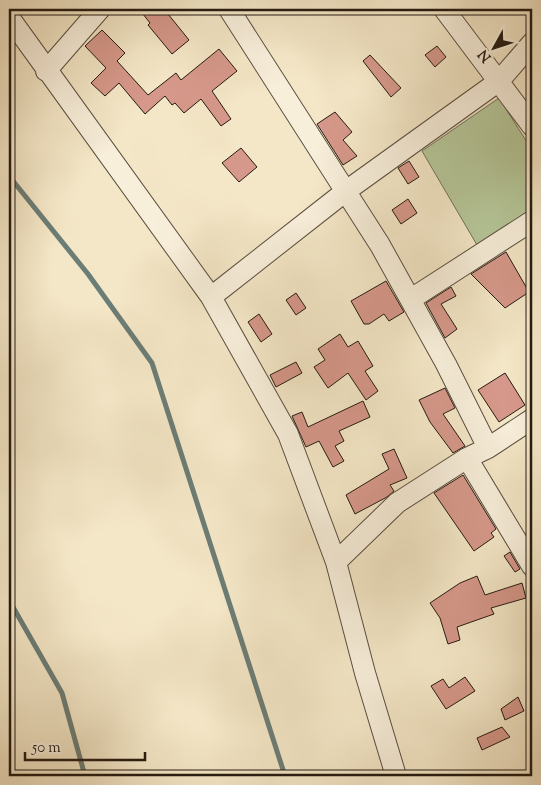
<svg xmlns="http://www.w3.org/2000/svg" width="541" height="785" font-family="'Sorts Mill Goudy',serif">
<rect width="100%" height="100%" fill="#f4e7c7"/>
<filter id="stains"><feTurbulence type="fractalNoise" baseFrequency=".004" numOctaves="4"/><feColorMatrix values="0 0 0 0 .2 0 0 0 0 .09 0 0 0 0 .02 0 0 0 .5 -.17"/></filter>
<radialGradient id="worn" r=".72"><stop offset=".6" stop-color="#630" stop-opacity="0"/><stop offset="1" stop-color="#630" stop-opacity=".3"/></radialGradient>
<!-- green -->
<path fill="#b6c799" stroke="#6e7156" d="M499 98 532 150V209L477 245 422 151Z"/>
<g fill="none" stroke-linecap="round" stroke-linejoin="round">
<!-- stream -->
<path stroke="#6c7d76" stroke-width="5" d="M9 176 88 274 152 363 285 776
M9 600 62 693 85 776"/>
</g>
<!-- building -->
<path fill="#d6988a" stroke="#251b12" d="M139 9H164L189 40 172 54 148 25 150 23Z
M102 30 125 53 117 61 148 95 176 73 181 80 219 49 237 71 212 91 231 119 221 126 201 99 184 113 175 103 172 105 165 96 145 114 119 83 105 96 91 83 106 68 85 46Z
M437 46 446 57 435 67 425 55Z
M370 55 401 88 391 97 363 61Z
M335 112 352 132 343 140 357 156 343 165 317 124Z
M241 148 257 167 239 182 222 163Z
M409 161 419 177 408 184 398 168Z
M408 199 417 213 401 224 392 210Z
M506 252 529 292 505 308 471 274Z
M386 281 404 312 389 321 384 314 369 324H364L351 301Z
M451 287 456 296 441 304 457 329 445 338 426 303Z
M296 293 306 308 296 315 286 300Z
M259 314 272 334 261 342 248 322Z
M340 334 348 347 358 341 373 366 365 371 378 391 366 400 348 373 328 388 314 367 325 360 318 349Z
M296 362 302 373 276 387 270 375Z
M505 373 525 405 499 422 478 390Z
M445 388 455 408 443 414 465 446 453 453 430 422 419 400Z
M363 401 370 417 339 431 344 441 335 446 344 461 333 467 319 441 306 447 292 416 302 412 308 427Z
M394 449 407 478 390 485 394 491 387 497 355 514 346 495 389 469 382 454Z
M463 475 496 529 491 533 494 537 474 551 434 493Z
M510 552 520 569 515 572 504 556Z
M477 576 485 595 522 583 526 598 491 608 494 614 457 627 460 640 448 644 440 618 430 603 460 583Z
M465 677 475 691 446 709 431 686 443 679 449 688Z
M518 697 524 711 505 720 501 709Z
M502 727 510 737 482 750 477 738Z"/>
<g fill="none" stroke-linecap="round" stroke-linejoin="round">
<!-- minor casing -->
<g stroke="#594e3f" stroke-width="22">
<path id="minor" d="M229 9 380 245 446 364 488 448 467 458 532 566
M444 9 532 126
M9 17 211 297 288 434 336 562 365 673 396 776
M46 71 100 9
M211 297 346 191 499 81 532 43
M411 299 532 221
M488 448 532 419
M336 562 397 503 467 458"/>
</g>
<!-- minor -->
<use href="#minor" stroke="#f8efdb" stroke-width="20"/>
</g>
<!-- margin -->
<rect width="541" height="785" fill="none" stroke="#f4e7c7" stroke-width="30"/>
<rect x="10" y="10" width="521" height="765" fill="none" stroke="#251b12" stroke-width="2.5"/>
<rect x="15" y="15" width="511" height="755" fill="none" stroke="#251b12"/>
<!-- north arrow -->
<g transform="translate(494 48) rotate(230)" stroke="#f8efdb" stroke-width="4" paint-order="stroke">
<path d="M0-4L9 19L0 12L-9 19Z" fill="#251b12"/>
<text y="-8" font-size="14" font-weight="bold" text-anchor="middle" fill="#251b12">N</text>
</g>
<!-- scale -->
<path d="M25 752v8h120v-8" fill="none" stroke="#251b12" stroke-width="2.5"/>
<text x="32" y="752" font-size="15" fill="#251b12" stroke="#f8efdb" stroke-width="4" paint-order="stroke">50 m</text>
<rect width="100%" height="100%" filter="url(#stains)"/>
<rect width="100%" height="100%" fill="url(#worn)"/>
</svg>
